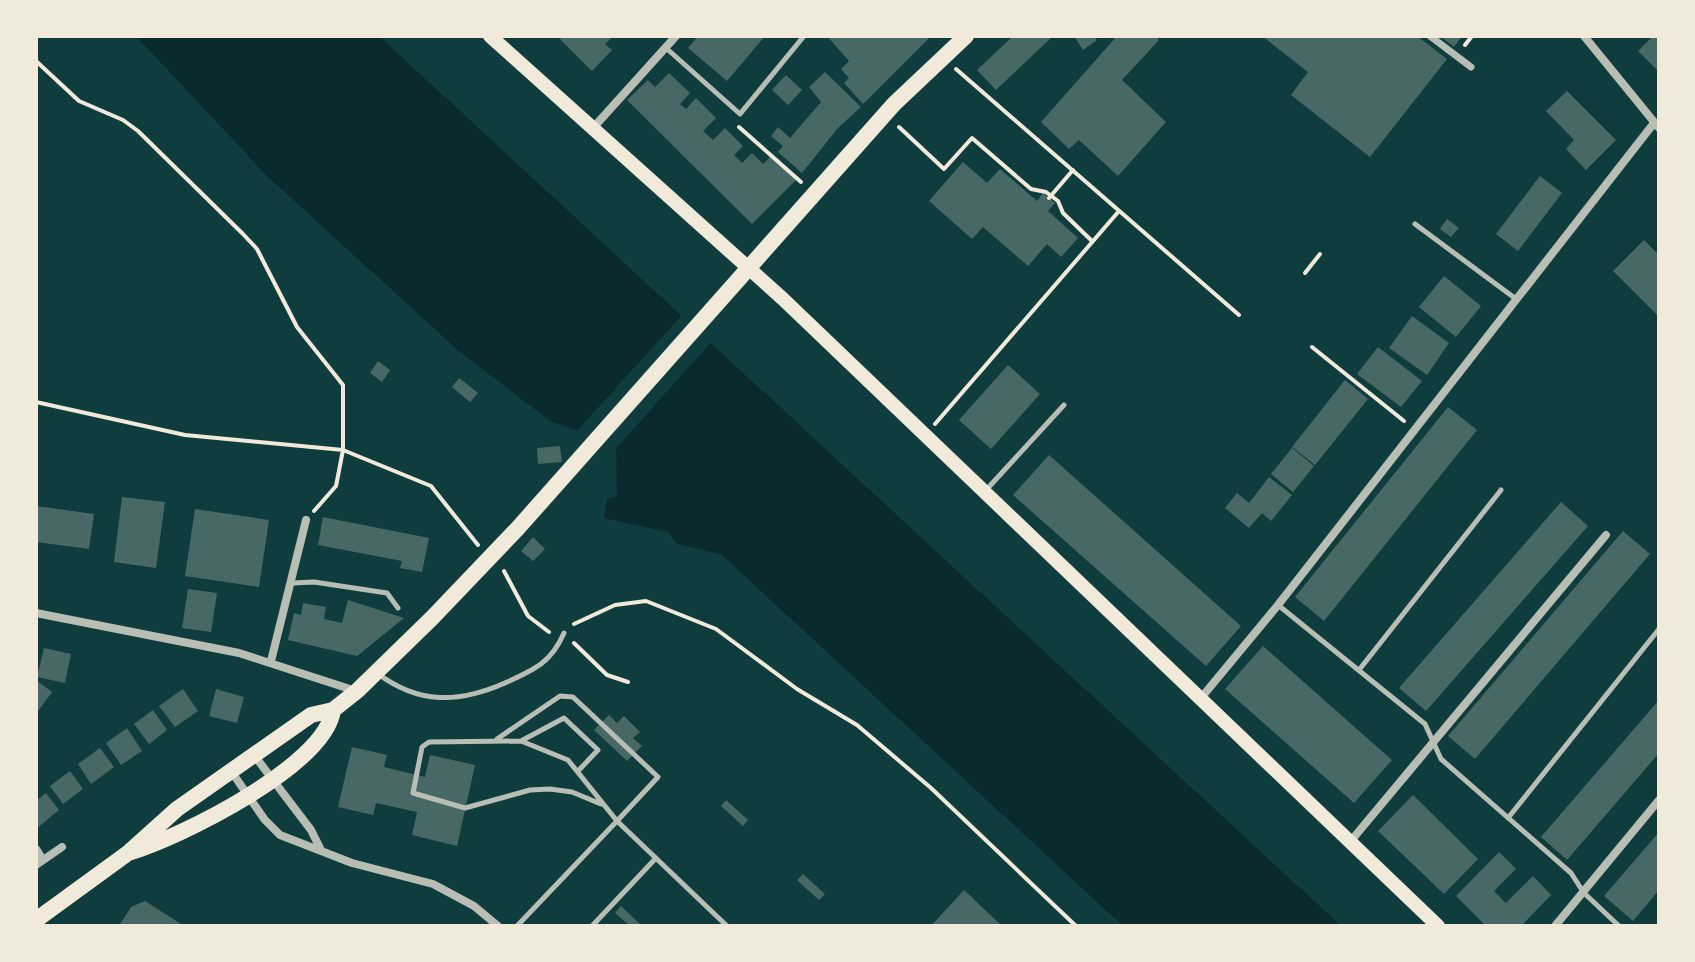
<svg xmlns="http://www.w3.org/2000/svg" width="1695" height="962" font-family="'Times New Roman',serif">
<rect width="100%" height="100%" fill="#0f3d3e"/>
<!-- water -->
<path fill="#0a2a2b" d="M136 36H379L1341 926H1123L721 554 677 544 668 532 604 518 607 499 617 496 616 444 550 421 459 351 267 176Z"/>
<!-- pier -->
<path fill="#0f3d3e" d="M684 313 713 340 612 453V447L574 434Z"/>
<!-- building -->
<path fill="#486865" d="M563 36H613L605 44 612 50 592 71 560 39Z
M698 36H765L727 81 688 48Z
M827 36H931L863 104 844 83 849 78 841 69 849 61Z
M1013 36H1053L996 90 977 70Z
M1074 36H1094L1097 40 1083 50Z
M1117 36H1156L1159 40 1122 80 1166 122 1118 176 1079 140 1069 149 1041 122Z
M1262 36H1417L1447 59 1370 157 1291 95 1308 72Z
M1440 36H1462L1454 47Z
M1653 36H1659V72L1638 51Z
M825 72 861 107 838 128 802 173 778 152 783 146 771 136 778 127 790 138 821 102 809 87Z
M669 73 690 93 680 104 686 109 696 98 716 118 703 131 713 140 725 128 743 146 734 155 742 163 752 153 763 164 771 156 796 180 752 224 627 100 648 80 655 87Z
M786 75 802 90 788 105 772 90Z
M1567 91 1616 140 1586 170 1566 149 1574 140 1546 111Z
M963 162 987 183 1000 169 1037 201 1043 193 1055 203 1048 211 1078 238 1061 257 1047 244 1028 266 983 227 972 239 929 201Z
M1540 176 1562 193 1518 251 1496 234Z
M1447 219 1459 228 1451 237 1440 229Z
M1644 240 1659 255V317L1613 271Z
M1444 276 1481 306 1456 337 1419 307Z
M1412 316 1449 343 1427 375 1389 348Z
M1378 347 1422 381 1401 407 1357 374Z
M378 361 390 370 382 382 370 373Z
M1008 365 1040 394 991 449 959 420Z
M459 378 478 393 470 402 452 387Z
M1345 380 1368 399 1315 465 1292 447Z
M1448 407 1477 430 1324 621 1295 597Z
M560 446 562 462 538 464 537 448Z
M1292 448 1314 466 1293 492 1271 474Z
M1049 455 1241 626 1206 666 1013 495Z
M1269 477 1292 495 1271 521 1262 513 1249 528 1225 508 1237 493 1249 503Z
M122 497 165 502 156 568 114 562Z
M1561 502 1588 526 1426 711 1399 688Z
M36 506 94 514 89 549 36 542Z
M195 509 269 520 259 587 185 576Z
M323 517 429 538 422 572 400 568 402 561 318 545Z
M1623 531 1650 554 1475 759 1448 736Z
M533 537 545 549 533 561 521 551Z
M188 589 217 593 211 632 182 628Z
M348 600 404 618 357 656 288 640 294 613 301 615 303 603 326 607 324 619 342 623Z
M1263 646 1392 760 1354 803 1225 689Z
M44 648 71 654 65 683 37 677Z
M36 680 52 692 36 714Z
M183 689 198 711 175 727 159 706Z
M216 689 244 697 237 723 209 716Z
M1659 700V753L1567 860 1541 837Z
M153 710 167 730 149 744 134 724Z
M609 715 617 723 624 716 640 732 633 738 642 746 627 761 594 730Z
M127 728 142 751 121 765 106 743Z
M352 747 387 755 384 767 425 777 430 755 475 765 457 846 412 835 417 812 376 803 373 815 338 807Z
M100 748 114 767 91 784 78 764Z
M70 771 83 789 63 804 50 786Z
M46 793 59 810 36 829V801Z
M1413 795 1478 859 1444 894 1378 831Z
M726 800 748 820 743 826 721 806Z
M1659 832V890L1633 921 1604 896Z
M1499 852 1516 869 1494 891 1506 903 1533 876 1551 895 1521 926H1486L1456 896Z
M803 874 825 894 819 900 797 880Z
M964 890 1002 926H931Z
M145 901 184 926H119L131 907Z
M621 906 642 926H630L615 913Z"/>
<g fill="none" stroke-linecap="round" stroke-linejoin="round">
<!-- path -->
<path stroke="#f1e9da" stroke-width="4" d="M1465 45 1472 36
M36 61 79 101 123 120 138 131 243 234 257 249 297 327 343 385V450L336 486 314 511
M956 69 1239 315
M739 127 801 182
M899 127 944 169 972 138 1031 189 1046 192 1058 201 1063 213 1092 241
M1049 198 1073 170
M1305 273 1320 254
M1312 347 1404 421
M36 402 185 435 343 450 431 486 478 545
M935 424 1119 211
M504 571 528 616 549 632
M574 624 615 605 646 601 716 629 797 689 857 725 931 788 1076 926
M574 643 607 675 628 682"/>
<!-- service -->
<path stroke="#b8beb3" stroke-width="5" d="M666 48 740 114 804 36
M1415 224 1516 299
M987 489 1064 405
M293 583 314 582 387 593 398 608
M1278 605 1425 724 1441 759 1571 873 1584 893 1619 926
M1359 670 1501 490
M377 673C419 705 459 703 505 683 534 670 551 663 564 633
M497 739 560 696 573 697 658 777 617 821 727 926
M521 741 564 718 598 750 579 770
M1508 818 1659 629
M517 926 617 821 568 760 521 741 429 742 422 747 413 793 465 808 530 790 550 789 572 792 601 804
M592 926 656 858"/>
<!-- pedestrian -->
<path stroke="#b8beb3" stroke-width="7" d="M1430 36 1471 67"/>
<!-- minor -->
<path stroke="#b8beb3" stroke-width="8" d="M1584 36 1659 128
M593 128 676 36
M36 613 239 653 356 691
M271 661 306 520
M1201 698 1278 605 1654 123
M254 755 311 830 321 850
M231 771 265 820 280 835 352 863 433 884 474 906 498 926
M1350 842 1606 535
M36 849 43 860
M36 865 62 847
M1555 926 1659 800"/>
<!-- secondary -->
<path stroke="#f1e9da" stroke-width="14" d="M490 36 783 299 1438 926"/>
<!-- trunk -->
<path stroke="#f1e9da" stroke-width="16" d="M131 852C181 837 326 765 333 710
M36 920 128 853 177 809 311 715 333 710 357 691 432 618 518 528 894 104 966 36"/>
</g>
<!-- border -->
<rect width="1695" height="962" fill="none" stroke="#f1e9da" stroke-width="76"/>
</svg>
